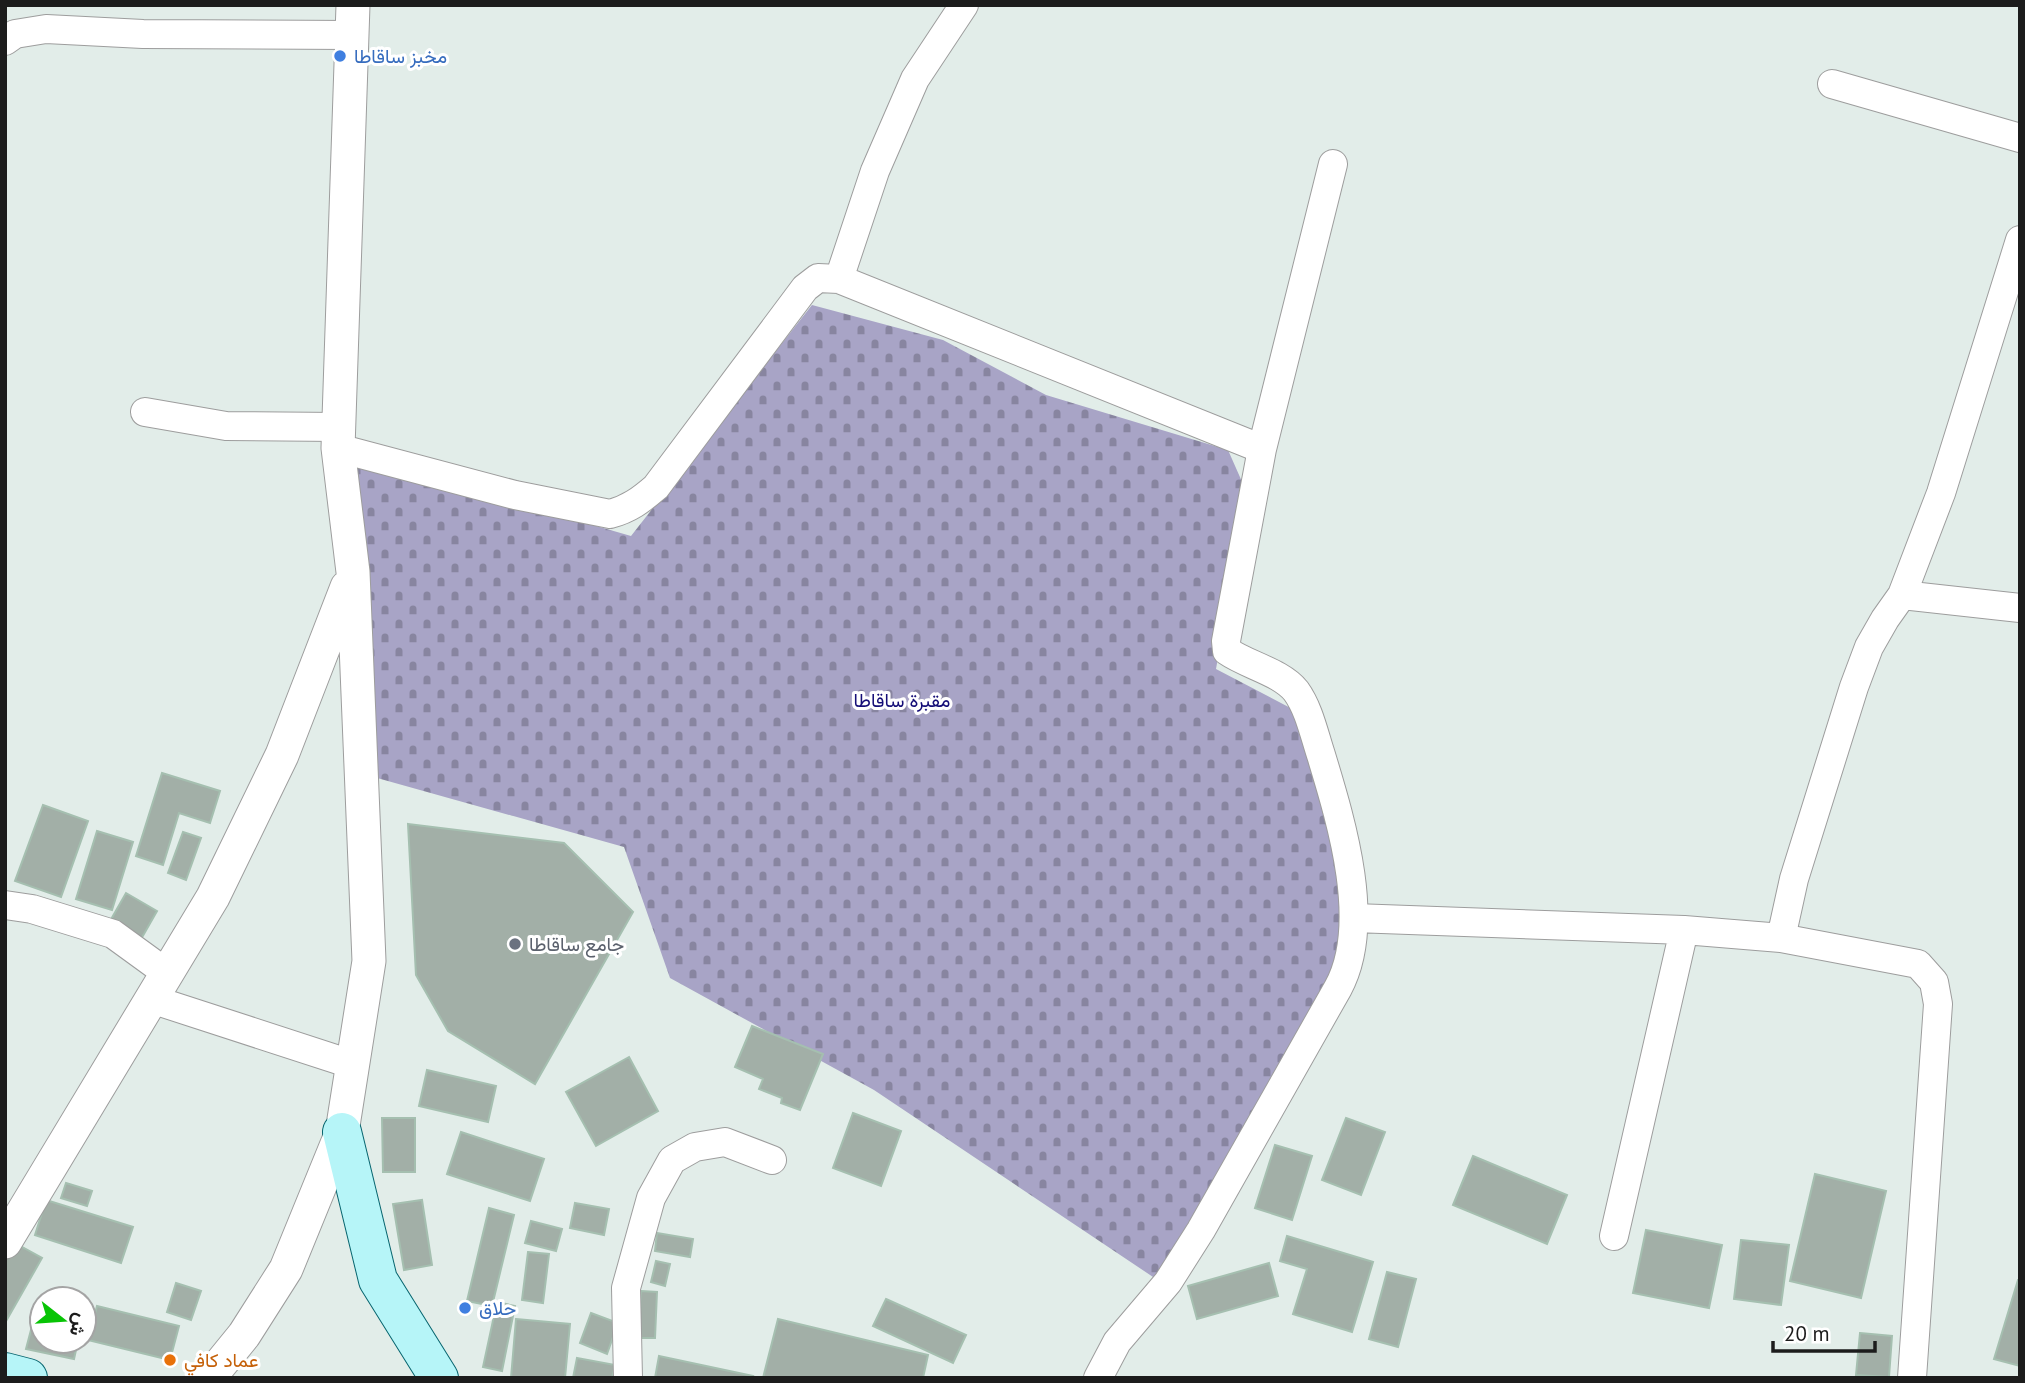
<svg xmlns="http://www.w3.org/2000/svg" width="2025" height="1383" font-family="'PT Sans',Vazirmatn,sans-serif">
<defs>
<pattern id="cemetery-stones" width="16" height="16" patternUnits="userSpaceOnUse" patternTransform="scale(1.75)"><rect width="16" height="16" fill="#a8a4c6"/><path d="M2 7V4a2 2 0 0 1 4 0v3zM10 15v-3a2 2 0 0 1 4 0v3z" fill="#8885a0"/></pattern>
</defs>
<rect width="100%" height="100%" fill="#e2ede9"/>
<!-- cemetery -->
<path fill="url(#cemetery-stones)" d="M812 305 943 340 1046 395 1228 450 1247 493 1216 669 1300 713 1337 831 1346 955 1162 1283 874 1090 670 978 624 847 370 776 357 457 631 536Z"/>
<!-- building -->
<path fill="#a2afa7" stroke="#a5bfb0" stroke-width="2" d="M162 773 220 791 210 823 179 813 163 865 136 856Z
M43 805 88 821 61 897 15 881Z
M408 824 564 843 633 912 535 1084 448 1031 416 975Z
M97 831 133 842 112 910 76 899Z
M183 832 201 838 186 880 168 873Z
M126 893 157 911 140 941 109 923Z
M752 1026 823 1054 800 1110 781 1103 782 1098 759 1089 763 1079 735 1067Z
M629 1057 658 1111 596 1146 566 1092Z
M427 1070 496 1086 488 1122 419 1106Z
M853 1113 901 1131 881 1186 833 1168Z
M382 1118H415V1172H383Z
M1346 1118 1385 1132 1361 1195 1322 1180Z
M461 1132 544 1159 530 1201 447 1174Z
M1275 1145 1312 1156 1292 1220 1255 1208Z
M1473 1156 1567 1195 1547 1244 1453 1205Z
M1815 1174 1886 1191 1861 1298 1790 1281Z
M66 1183 92 1191 87 1206 61 1198Z
M46 1200 133 1227 121 1263 35 1235Z
M422 1200 432 1265 404 1270 393 1204Z
M575 1203 609 1209 604 1235 570 1228Z
M489 1208 514 1215 492 1306 467 1301Z
M531 1221 562 1229 556 1251 525 1243Z
M1646 1230 1722 1245 1709 1308 1633 1293Z
M657 1233 693 1239 690 1257 655 1251Z
M1287 1236 1373 1262 1352 1332 1293 1314 1307 1269 1280 1261Z
M1741 1240 1789 1245 1781 1305 1734 1299Z
M15 1243 42 1258 5 1323V1259Z
M528 1252 549 1254 543 1303 522 1300Z
M656 1261 670 1264 665 1286 651 1282Z
M1269 1263 1278 1296 1197 1319 1188 1286Z
M1387 1272 1416 1279 1398 1347 1369 1339Z
M2018 1280H2020V1366L1994 1359Z
M176 1283 201 1291 191 1320 167 1312Z
M641 1291 657 1292 655 1338H639Z
M886 1299 966 1335 953 1363 873 1326Z
M497 1302 515 1306 502 1371 483 1367Z
M97 1306 179 1326 170 1360 88 1340Z
M591 1313 618 1323 607 1354 580 1343Z
M516 1319 570 1324 565 1378H511Z
M778 1319 928 1355 923 1378H763Z
M31 1330 42 1332V1341H78L74 1359 26 1349Z
M1860 1333 1892 1336 1889 1377 1856 1375Z
M659 1356 753 1376 752 1378H655Z
M577 1358 615 1365 612 1378H573Z"/>
<g fill="none" stroke-linecap="round" stroke-linejoin="round">
<!-- minor casing -->
<g stroke="#9d9d9d" stroke-width="30">
<path id="minor" d="M5 41 15 34 46 29 143 34 352 35
M1832 84 2020 138
M839 279 875 171 915 79 964 5
M145 412 226 426 339 427
M338 448 515 495 610 514C629 509 641 500 656 487L805 288 818 278 839 279 1262 449
M1902 595 2020 608
M5 905 32 909 113 934 168 974
M1354 918 1684 930 1781 938 1918 964 1934 982 1938 1004 1912 1378
M1781 938 1794 879 1854 687 1869 647 1885 619 1902 595 1941 493 2020 240
M151 999 354 1065
M1614 1236 1684 930
M628 1378 626 1288 651 1198 672 1160 695 1147 725 1142 772 1160
M1098 1378 1117 1342 1168 1282 1201 1230 1338 988C1373 924 1341 821 1321 755 1314 734 1309 709 1296 691 1281 672 1247 665 1227 651L1226 641 1262 449 1333 164"/>
</g>
<!-- tertiary casing -->
<g stroke="#9d9d9d" stroke-width="35">
<path id="tertiary" d="M5 1242 213 897 282 755 347 587
M209 1378 244 1335 286 1269 342 1132 369 961 353 572 338 448 353 5"/>
</g>
<!-- secondary casing -->
<g stroke="#07656f" stroke-width="40">
<path id="secondary" d="M342 1132 378 1280 439 1378
M5 1372 28 1378"/>
</g>
<!-- minor -->
<use href="#minor" stroke="#fff" stroke-width="28"/>
<!-- tertiary -->
<use href="#tertiary" stroke="#fff" stroke-width="33"/>
<!-- secondary -->
<use href="#secondary" stroke="#b6f5f8" stroke-width="38"/>
</g>
<!-- markers -->
<g fill="#3f7fe0" stroke="#fff" stroke-width="2.5">
<circle cx="340" cy="56" r="7"/>
<circle cx="465" cy="1308" r="7"/>
</g>
<circle fill="#6b7280" stroke="#fff" stroke-width="2.5" cx="515" cy="944" r="7"/>
<circle fill="#e8710a" stroke="#fff" stroke-width="2.5" cx="170" cy="1360" r="7"/>
<g text-anchor="middle" stroke-width="6" stroke-linejoin="round" paint-order="stroke">
<!-- shop labels -->
<g font-size="19" fill="#366cbe" stroke="#fff" text-anchor="start">
<text x="354" y="63">مخبز ساقاطا</text>
<text x="479" y="1315">حلاق</text>
</g>
<!-- park labels -->
<g font-size="19" fill="#150e77" stroke="#fff">
<text x="902" y="707">مقبرة ساقاطا</text>
</g>
<!-- worship labels -->
<g font-size="19" fill="#5b616d" stroke="#fff" text-anchor="start">
<text x="529" y="951">جامع ساقاطا</text>
</g>
<!-- food labels -->
<g font-size="19" fill="#c56008" stroke="#fff" text-anchor="start">
<text x="184" y="1367">عماد كافي</text>
</g>
</g>
<!-- border -->
<rect width="2025" height="1383" fill="none" stroke="#1c1c1c" stroke-width="14"/>
<!-- north arrow -->
<g transform="translate(63 1320) rotate(107)"><circle r="33" fill="#ffffff" stroke="#a4a4a4" stroke-width="2"/>
<path d="M0-5L12 26L0 18L-12 26Z" fill="#08c405"/>
<text y="-10" font-size="19" font-weight="bold" text-anchor="middle" fill="#1c1c1c">ش</text>
</g>
<!-- scale -->
<path d="M1773 1341v10h102v-10" fill="none" stroke="#1c1c1c" stroke-width="3.5"/>
<text x="1784" y="1341" font-size="21" fill="#1c1c1c" stroke="#ffffff" stroke-width="5" paint-order="stroke">20 m</text>
</svg>
